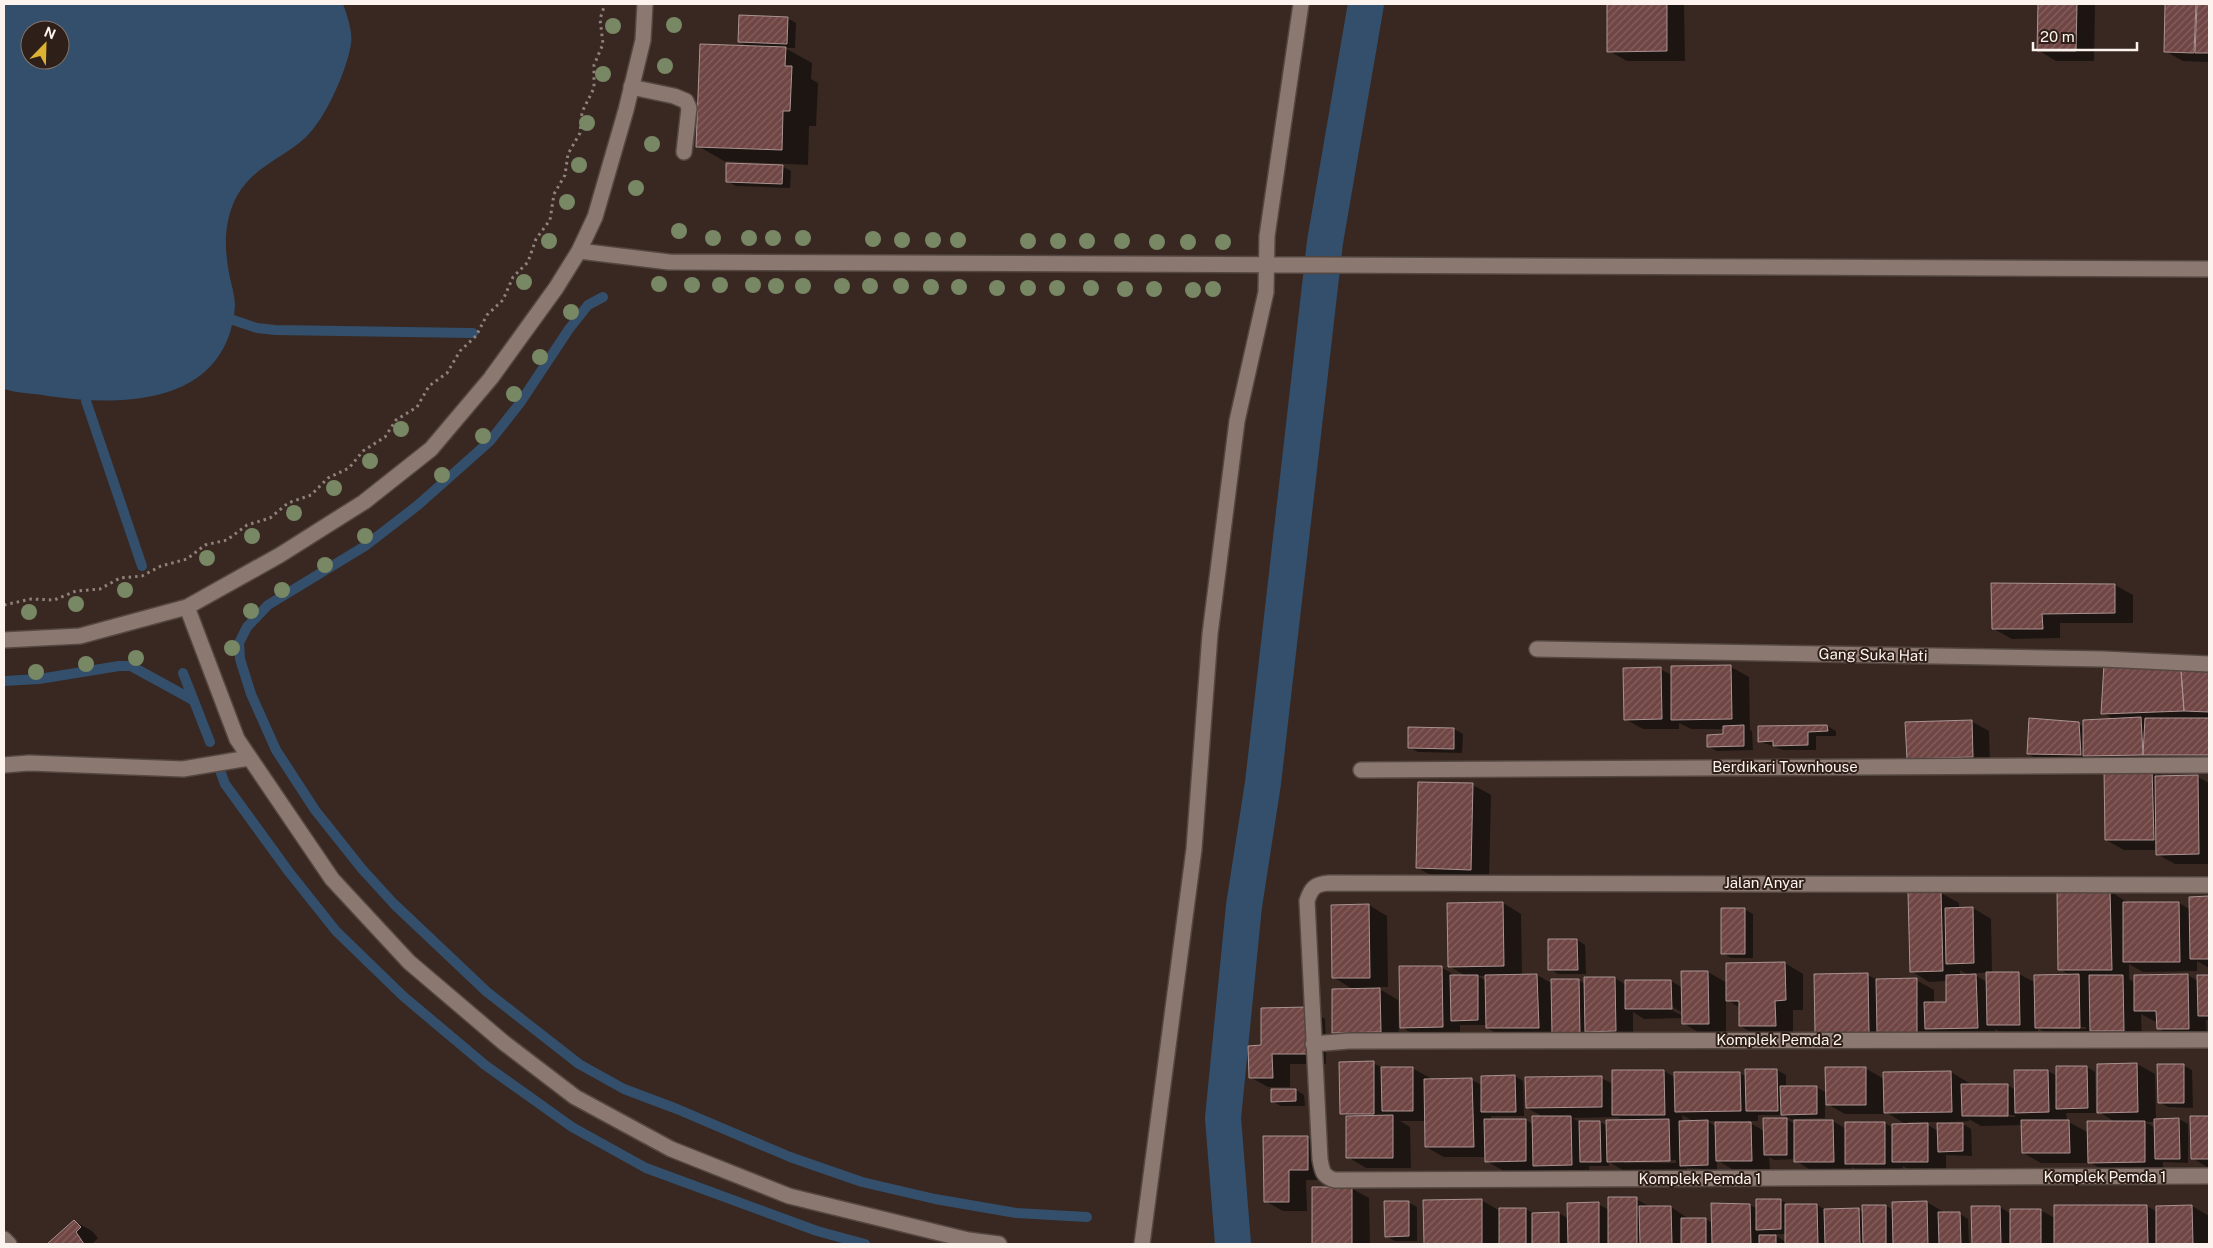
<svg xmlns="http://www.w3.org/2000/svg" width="2213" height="1248" font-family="'Public Sans',sans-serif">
<defs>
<pattern id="building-hatch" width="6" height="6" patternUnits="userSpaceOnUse" patternTransform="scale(1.25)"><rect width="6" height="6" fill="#704644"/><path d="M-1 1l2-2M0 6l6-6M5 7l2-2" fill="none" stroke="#85615f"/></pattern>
</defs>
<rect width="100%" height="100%" fill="#382821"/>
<!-- water -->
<path fill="#334f6b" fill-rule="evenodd" d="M4 4H343C347 15 353 32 351 44 347 70 325 120 305 138 282 159 253 167 237 196 224 220 224 247 229 273 231 284 235 295 235 306 227 405 124 407 48 396 33 393 19 394 4 389ZM30 30H60V60H30Z"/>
<!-- shadow -->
<path fill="#0007" fill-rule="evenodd" d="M1608 4H1684L1685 61H1627L1609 51Z
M2039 4H2095L2094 61H2056L2038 50Z
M2167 4H2209V62L2183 61 2165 51Z
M787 18 796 23 795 48H785L812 63 811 79 818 83 816 126H809L808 165 724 161 698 146 748 47 739 41Z
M782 166 791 171 790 188 736 186 727 181Z
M2115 585 2133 595V623H2060V638L2012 639 1994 629Z
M1731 667 1749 677 1750 730 1752 731 1753 750 1717 751 1708 746 1724 736V729H1691L1679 723V729H1643L1625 719 1660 669 1672 675Z
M2209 669 2208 761 2046 764 2028 754 2079 724 2084 727 2115 720 2103 713Z
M1971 721 1989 731 1990 766 1926 769 1908 759Z
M1827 726 1836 731V736H1816V750H1783L1759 741Z
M1454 729 1463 734 1462 753 1418 752 1409 747Z
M2152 769 2166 777H2198L2209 783V864H2175L2157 854V850H2124L2106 840Z
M1473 785 1491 795 1489 879 1436 878 1418 868Z
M2110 891 2128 903H2179L2191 910 2190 898H2209V968L2197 961V971L2143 972 2129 964V979L2135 983 2188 975 2198 981V977L2209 976V1020H2206L2207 1038H2176L2158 1028V1021H2154L2141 1014 2142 1041 2054 1038 2038 1028V1035H2006L1995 1029 1996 1038 1834 1043 1867 975 1878 980H1916L1934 990V1004H1948L1947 981 1929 982 1911 971 1941 893 1959 903V909L1973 908 1991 919 1992 974H2019L2036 983 2071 976 2060 969ZM1960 970 1970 976H1960ZM1971 973H1987V982ZM2052 1027H2086V1029H2052Z
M1503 903 1521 914 1522 975H1537L1553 984 1578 980 1585 984 1615 978 1626 985 1671 981 1683 988 1708 972 1727 983 1785 963 1803 974V1010H1793V1035L1758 1036 1740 1026V1008L1726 999V1033L1701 1034 1683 1023V1018L1644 1019 1633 1012V1041L1505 1038 1487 1028V1025H1460V1037H1419L1401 1027 1441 967 1456 976H1466L1449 966ZM1478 976H1486V981ZM1667 1004 1683 1013V1016L1666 1007Z
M1369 905 1387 916 1388 987H1376L1398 1000 1399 1042H1352L1334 1032 1354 990 1333 977Z
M1744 909 1753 914V958H1731L1723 953Z
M1577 940 1585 945 1586 974H1558L1550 969Z
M1307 1008 1325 1019 1326 1064H1290V1087H1268L1250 1077 1262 1046Z
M1373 1063 1383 1068H1412L1430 1078V1080H1472L1482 1085 1515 1076 1523 1081 1524 1116H1491V1121L1526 1120 1534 1125 1544 1117 1527 1108 1601 1078 1613 1084 1664 1071 1676 1078 1740 1073 1747 1077 1777 1070 1786 1075V1088L1816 1087 1827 1093 1865 1068 1884 1079V1073L1951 1072 1969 1083V1085H2007L2016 1090 2048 1071 2057 1076 2087 1067 2095 1072 2096 1113H2066L2067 1121 2089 1133 2115 1122 2099 1112 2098 1065 2137 1064 2155 1074 2156 1120 2179 1119 2188 1124V1163L2163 1162V1172H2107L2087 1161V1163H2041L2023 1153V1125L1981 1126 1969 1119V1121L1950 1122V1124H1963L1971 1129 1972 1156 1946 1155V1171H1911L1903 1166V1173L1864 1174 1852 1167V1172H1814L1796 1161V1159L1774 1160 1769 1157 1770 1170 1735 1171 1717 1160V1170L1687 1168V1171L1626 1172 1609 1162V1166H1589V1175H1552L1544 1171H1504L1486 1161V1157H1444L1426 1147V1121H1400L1410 1127 1411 1168H1366L1348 1157 1347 1116 1342 1113ZM1825 1103 1845 1114H1884V1111L1907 1125 1893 1128 1885 1123 1846 1129 1833 1121H1795V1124L1786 1119 1825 1118ZM1682 1115 1695 1122H1683ZM1758 1115H1784L1791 1119H1764V1131L1747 1121H1758ZM1979 1115H2015V1117H1979ZM1618 1117 1624 1121 1608 1126 1600 1122H1580L1572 1118ZM1707 1121H1717V1127ZM1908 1122H1938V1131L1928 1125H1908ZM2145 1122H2155L2156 1128ZM1676 1160V1163H1624V1161Z
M2183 1065 2192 1070 2193 1108 2168 1107 2159 1102Z
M1296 1090 1304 1095 1305 1106H1281L1272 1101Z
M2192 1117H2209V1168L2192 1158Z
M1307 1137 1325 1148 1326 1180H1306L1307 1211H1283L1265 1201Z
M1313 1188H1351L1369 1198 1370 1244H1314Z
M1636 1199 1652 1208 1671 1207 1689 1219H1706L1713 1224 1750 1205 1757 1209 1780 1200 1790 1205H1817L1826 1210H1859L1863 1212 1886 1206 1894 1210 1927 1202 1945 1213 1960 1214 1968 1219 1969 1244H1425V1201L1481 1200 1500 1211 1526 1209 1534 1214 1559 1213 1569 1219 1598 1204 1609 1210ZM1773 1234H1786V1242Z
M1408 1202 1417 1207V1241H1395L1386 1236Z
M2147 1206 2157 1212 2192 1206 2209 1216V1244H1973V1207H2000L2011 1214 2040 1210 2055 1218V1207Z
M74 1221 92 1231 98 1238 93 1243 94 1244H48Z"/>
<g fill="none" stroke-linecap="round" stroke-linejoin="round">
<!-- stream -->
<path stroke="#334f6b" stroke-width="10" d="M603 297 588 305 569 329 520 403 490 441 418 505 365 546 268 605 247 627 239 643 240 659 251 694 276 750 315 810 362 869 394 904 487 992 579 1064 624 1089 677 1109 790 1157 862 1182 935 1199 1016 1213 1087 1217
M233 320 257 328 275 330 473 333
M86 401 142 566
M183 673 210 742
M4 681 39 679 119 666H131L193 700
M221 773 225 784 289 872 336 931 403 996 485 1065 572 1127 646 1168 817 1231 865 1244"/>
<!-- canal -->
<path stroke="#334f6b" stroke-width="36" d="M1233 1244 1223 1118 1244 906 1263 783 1325 242 1366 4"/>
</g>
<!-- building -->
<path fill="url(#building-hatch)" stroke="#aa9392" d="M1607 4H1667V51L1607 52Z
M2038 4H2077L2076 51H2037Z
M2165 4H2196L2194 53 2164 52Z
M2197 4H2209V53H2195Z
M739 15 788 17 787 44 738 42Z
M700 44 786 47 785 66H792L790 111H783L782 150 696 147Z
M726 163 783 165 782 184 726 182Z
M1991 583 2115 584V613L2042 614 2043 629H1992Z
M2104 664 2181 670 2184 711 2101 714Z
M1731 665 1732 719 1671 720V666Z
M1661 667 1662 719 1624 720 1623 668Z
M2209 667V712L2184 711 2181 670Z
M2141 717 2143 755 2083 756V720Z
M2029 718 2079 722 2081 755 2027 754Z
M2145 718H2209V755H2143Z
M1972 720 1973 757 1907 759 1905 722Z
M1744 725V746L1707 747V735L1723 734V726Z
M1827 725 1828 731 1808 732V745L1773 746V741L1758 742V726Z
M1408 727 1454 728V749L1408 748Z
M2104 768H2152L2154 840H2105Z
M2198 775 2199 854 2156 855 2155 776Z
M1418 782 1473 783 1471 870 1416 868Z
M2110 890 2112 970H2058L2057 891Z
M1908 892H1941L1943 971 1910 972Z
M2209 896V959H2190L2189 897Z
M1503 902 1504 966 1448 967 1447 903Z
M2123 902H2179L2180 962H2123Z
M1369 904 1370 978H1332L1331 905Z
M1973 907 1974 963 1946 964 1945 908Z
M1721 908H1745V954H1721Z
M1548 939H1577L1578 970H1548Z
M1785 962 1786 1000 1775 1001 1776 1026H1739V1001H1726V963Z
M1399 966H1442L1443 1027 1400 1028Z
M1681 971H1708L1709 1024H1682Z
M1986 972H2019L2020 1025H1987Z
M1868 973 1869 1033H1815L1814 974Z
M1537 974 1539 1028H1486L1485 975Z
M1976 974 1978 1028 1925 1029 1924 1002H1946V975Z
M2079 974 2080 1028H2035L2034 975Z
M2188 974 2189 1029H2157L2156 1011H2134V975Z
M1450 975H1478V1020L1451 1021Z
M2089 975H2123L2124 1031H2090Z
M2197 975H2209V1016H2198Z
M1584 977H1615L1616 1031 1585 1032Z
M1917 978V1033H1877L1876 979Z
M1551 979H1579L1580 1035 1552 1036Z
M1625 980H1671L1672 1009H1625Z
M1380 988 1381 1032 1332 1033V989Z
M1308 1007V1054H1272L1273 1078H1249L1248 1046 1261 1045V1008Z
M1374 1061V1114H1340L1339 1062Z
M2137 1063 2138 1112 2097 1113V1064Z
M2157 1064H2184V1103H2158Z
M2056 1066H2087L2088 1108 2056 1109Z
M1381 1067H1413V1111H1382Z
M1825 1067H1866V1105H1826Z
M1745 1069H1777L1778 1111H1746Z
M1612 1070H1664L1665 1115H1612Z
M2014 1070H2048L2049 1112 2015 1113Z
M1951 1071 1952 1112 1884 1113 1883 1072Z
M1674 1072H1740L1741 1111 1675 1112Z
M1515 1075 1516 1112H1481V1076Z
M1602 1076V1107L1526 1108 1525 1077Z
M1472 1078 1474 1147H1425L1424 1079Z
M1961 1084H2008V1116H1962Z
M1780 1086H1817V1114L1781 1115Z
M1271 1089H1296V1101L1271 1102Z
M1393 1115V1158H1346V1116Z
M1532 1116H1571L1572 1165 1533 1166Z
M2190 1116H2209V1159H2191Z
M1763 1118H1787V1155H1764Z
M2179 1118 2180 1159H2155L2154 1119Z
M1484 1119H1526V1161L1485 1162Z
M1669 1119 1670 1161 1607 1162 1606 1120Z
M1708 1120V1165L1680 1166 1679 1121Z
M1794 1120H1833L1834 1162H1794Z
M2021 1120H2069L2070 1153H2022Z
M1579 1121H1600L1601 1162H1580Z
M2087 1121H2145V1162L2088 1163Z
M1715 1122H1751L1752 1161H1716Z
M1845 1122H1885V1164H1845Z
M1928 1123V1162H1892V1124Z
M1937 1123H1963V1151L1938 1152Z
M1263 1136H1308V1170H1289V1202H1264Z
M1312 1187H1352V1244H1312Z
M1608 1197H1637V1244H1608Z
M1482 1199V1244H1424L1423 1200Z
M1756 1199H1781V1229L1756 1230Z
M1384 1201H1409V1236L1385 1237Z
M1927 1201 1928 1244H1893L1892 1202Z
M1599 1202V1244H1568L1567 1203Z
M1711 1203 1750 1204 1751 1244H1712Z
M1785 1204H1817L1818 1244H1785Z
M1862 1205H1886V1244H1863Z
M2054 1205H2147L2148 1244H2054Z
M2192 1205 2193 1244H2156V1206Z
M1639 1206H1671L1672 1244H1640Z
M1971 1206H2000L2001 1244H1972Z
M1499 1208H1526V1244H1499Z
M1859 1208 1860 1244H1825L1824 1209Z
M2010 1209H2041V1244H2010Z
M1559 1212V1244H1532V1213Z
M1938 1212H1960L1961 1244H1939Z
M1681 1218H1706V1244H1681Z
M74 1220 81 1227 76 1232 84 1244H47Z
M1759 1235H1776V1244H1759Z"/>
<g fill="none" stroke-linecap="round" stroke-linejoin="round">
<!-- lane casing -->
<g stroke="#544741" stroke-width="18">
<path id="lane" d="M631 87 674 96 686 101 689 108 684 152"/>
</g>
<!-- street casing -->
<g stroke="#544741" stroke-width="18">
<path id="street" d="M645 4 643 40 626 110 595 217 579 251 669 262 2209 269
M187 607 237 739 332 879 409 962 503 1042 575 1097 671 1149 789 1196 968 1240 999 1244
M4 640 80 636 187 607 280 555 364 502 431 449 491 378 556 288 579 251
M1537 649 2103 659 2209 664
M4 765 29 763 183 769 249 758
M1361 770 2209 765
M2209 885 1329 883C1315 884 1311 888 1307 901L1320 1159C1322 1171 1323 1177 1335 1180L2209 1176
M1313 1044 1349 1041 2209 1040
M4 1239 9 1244
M1142 1244 1194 849 1210 634 1237 421 1266 292 1267 236 1301 4"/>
</g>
<!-- path -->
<path stroke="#8f827c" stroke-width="3" stroke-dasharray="2.5 4" stroke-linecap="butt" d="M4 605 31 599 54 600 76 591 100 589 120 578 142 576 161 566 187 559 205 545 227 540 247 525 270 518 288 503 311 495 328 478 349 468 363 451 385 437 396 420 417 407 429 386 447 373 460 351 476 336 487 315 503 300 513 277 528 262 536 239 550 220 554 194 565 175 568 154 580 133 582 112 594 88V65L603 44 600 19 605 4"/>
<!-- lane -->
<use href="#lane" stroke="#8b7870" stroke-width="15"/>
<!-- street -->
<use href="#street" stroke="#8b7870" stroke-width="15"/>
</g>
<!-- trees -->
<g fill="#788764">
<circle cx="674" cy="25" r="8"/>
<circle cx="613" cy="26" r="8"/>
<circle cx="665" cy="66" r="8"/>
<circle cx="603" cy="74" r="8"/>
<circle cx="587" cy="123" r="8"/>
<circle cx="652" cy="144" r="8"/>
<circle cx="579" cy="165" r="8"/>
<circle cx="636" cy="188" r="8"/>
<circle cx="567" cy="202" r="8"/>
<circle cx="679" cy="231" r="8"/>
<circle cx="713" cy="238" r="8"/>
<circle cx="749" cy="238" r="8"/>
<circle cx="773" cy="238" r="8"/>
<circle cx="803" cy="238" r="8"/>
<circle cx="873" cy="239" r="8"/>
<circle cx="902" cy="240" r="8"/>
<circle cx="933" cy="240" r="8"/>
<circle cx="958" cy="240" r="8"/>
<circle cx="549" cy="241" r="8"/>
<circle cx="1028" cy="241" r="8"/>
<circle cx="1058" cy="241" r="8"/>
<circle cx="1087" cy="241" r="8"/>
<circle cx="1122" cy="241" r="8"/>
<circle cx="1157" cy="242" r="8"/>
<circle cx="1188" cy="242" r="8"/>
<circle cx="1223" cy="242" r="8"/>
<circle cx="524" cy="282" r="8"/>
<circle cx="659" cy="284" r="8"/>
<circle cx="692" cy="285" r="8"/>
<circle cx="720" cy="285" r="8"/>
<circle cx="753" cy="285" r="8"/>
<circle cx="776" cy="286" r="8"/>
<circle cx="803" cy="286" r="8"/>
<circle cx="842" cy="286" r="8"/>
<circle cx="870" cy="286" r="8"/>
<circle cx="901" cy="286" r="8"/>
<circle cx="931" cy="287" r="8"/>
<circle cx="959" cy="287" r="8"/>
<circle cx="997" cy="288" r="8"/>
<circle cx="1028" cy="288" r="8"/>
<circle cx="1057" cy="288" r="8"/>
<circle cx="1091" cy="288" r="8"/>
<circle cx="1125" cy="289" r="8"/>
<circle cx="1154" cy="289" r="8"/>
<circle cx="1213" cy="289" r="8"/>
<circle cx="1193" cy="290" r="8"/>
<circle cx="571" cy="312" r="8"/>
<circle cx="540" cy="357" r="8"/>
<circle cx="514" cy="394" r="8"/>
<circle cx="401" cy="429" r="8"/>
<circle cx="483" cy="436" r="8"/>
<circle cx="370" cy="461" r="8"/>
<circle cx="442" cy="475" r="8"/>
<circle cx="334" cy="488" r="8"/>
<circle cx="294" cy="513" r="8"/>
<circle cx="252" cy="536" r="8"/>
<circle cx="365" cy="536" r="8"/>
<circle cx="207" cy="558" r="8"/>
<circle cx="325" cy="565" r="8"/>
<circle cx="125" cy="590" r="8"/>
<circle cx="282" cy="590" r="8"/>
<circle cx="76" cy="604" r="8"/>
<circle cx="251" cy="611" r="8"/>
<circle cx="29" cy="612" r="8"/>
<circle cx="232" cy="648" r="8"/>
<circle cx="136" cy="658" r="8"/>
<circle cx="86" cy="664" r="8"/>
<circle cx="36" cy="672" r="8"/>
</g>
<g text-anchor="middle" stroke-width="4" stroke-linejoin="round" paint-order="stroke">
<!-- street labels -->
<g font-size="15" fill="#fdf3ee" stroke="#2e1f18">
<text transform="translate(1873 655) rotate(1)" y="5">Gang Suka Hati</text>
<text x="1785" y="772">Berdikari Townhouse</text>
<text x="1764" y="888">Jalan Anyar</text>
<text x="1779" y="1045">Komplek Pemda 2</text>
<text x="2105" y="1182">Komplek Pemda 1</text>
<text x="1700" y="1184">Komplek Pemda 1</text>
</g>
</g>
<!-- border -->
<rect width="2213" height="1248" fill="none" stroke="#fdf3ee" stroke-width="10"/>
<!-- north arrow -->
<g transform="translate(45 45) rotate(23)"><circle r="24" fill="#2e1f18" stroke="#81746e"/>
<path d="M0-4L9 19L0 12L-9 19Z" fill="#dbb233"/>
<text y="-8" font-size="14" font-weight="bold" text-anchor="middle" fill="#fdf3ee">N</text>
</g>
<!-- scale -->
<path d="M2033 42v8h104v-8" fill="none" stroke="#fdf3ee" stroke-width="2.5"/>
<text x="2040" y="42" font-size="15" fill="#fdf3ee" stroke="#2e1f18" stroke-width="4" paint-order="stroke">20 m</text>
</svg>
